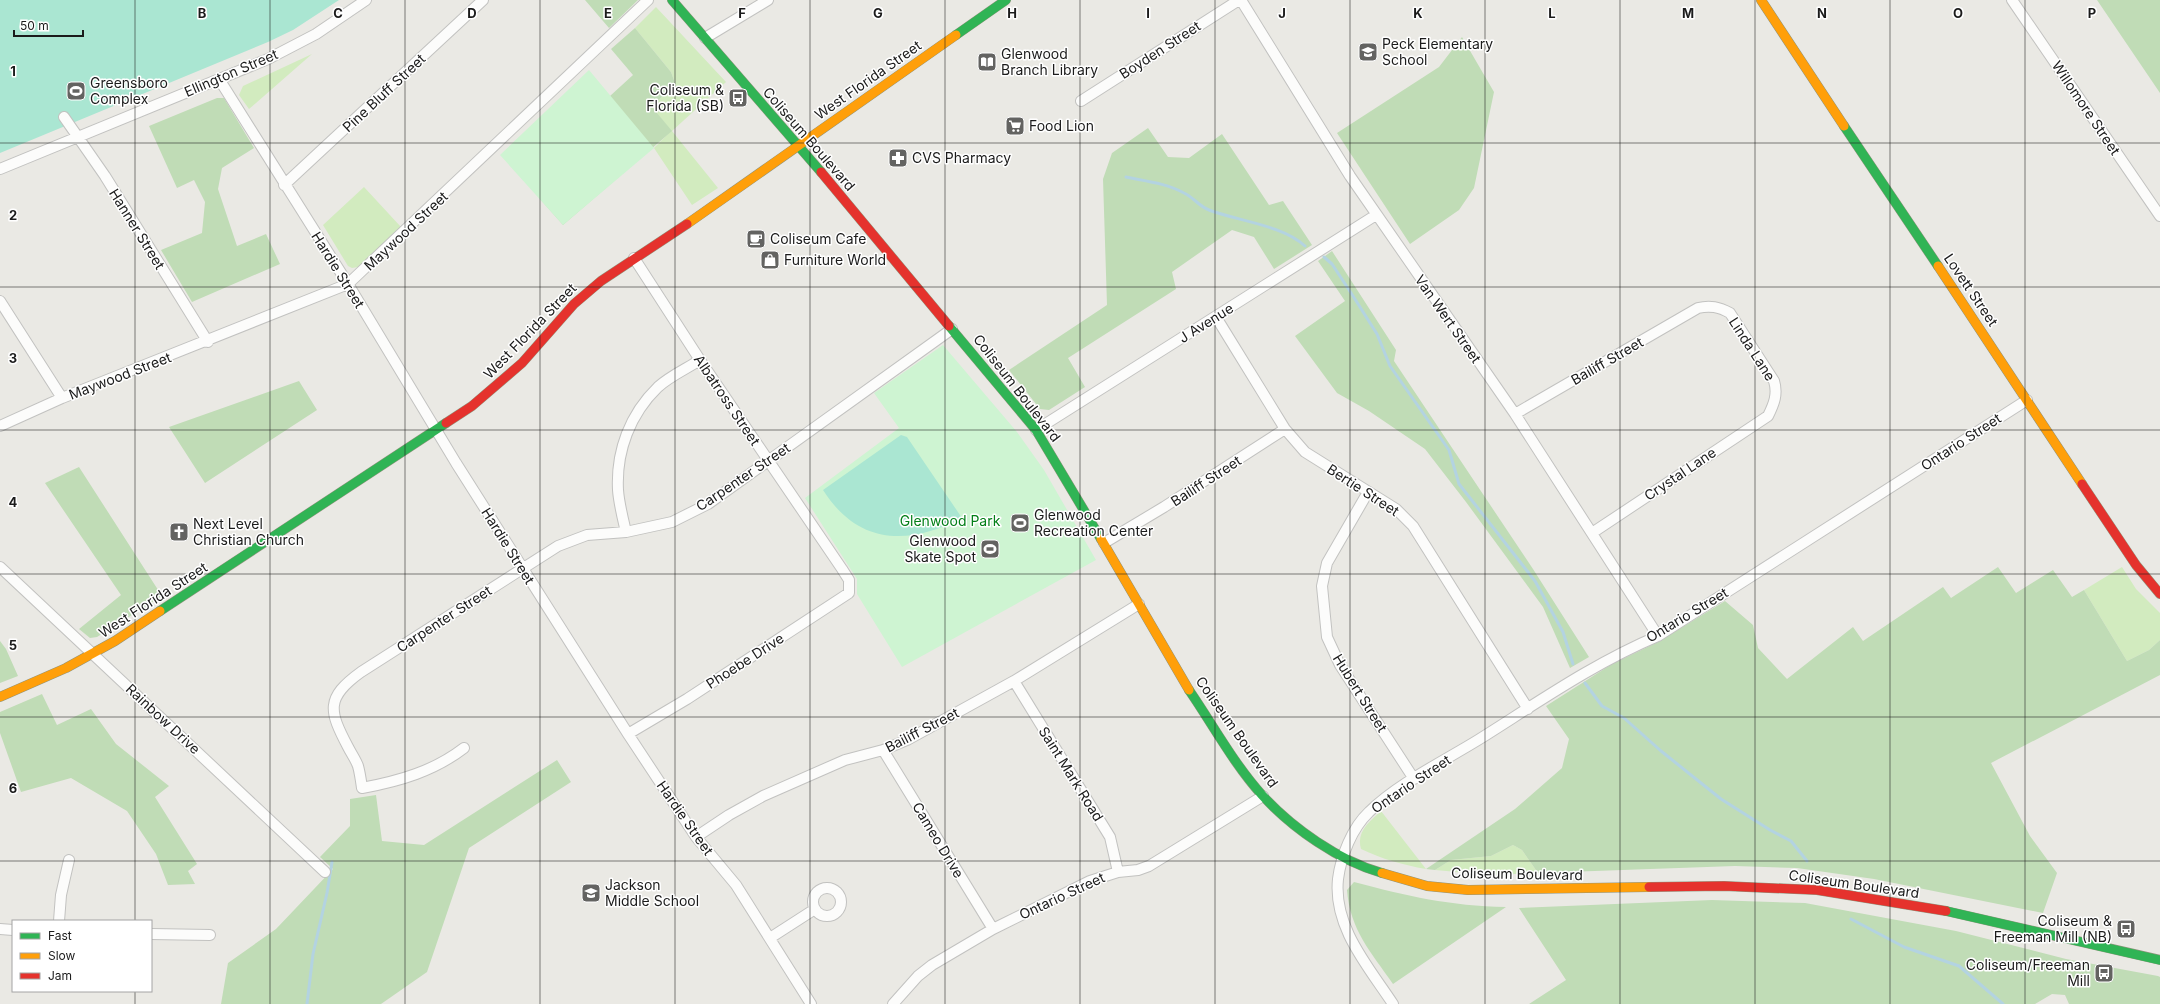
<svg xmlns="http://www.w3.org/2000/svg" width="2160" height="1004" font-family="Inter,sans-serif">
<rect width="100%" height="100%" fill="#eae9e4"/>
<!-- grass -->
<path fill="#d2ebbf" d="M656 7 726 82 672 131 718 188 692 205 654 148 671 131 652 107 675 83 671 72 635 28Z
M312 54 249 109 239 95 243 86Z
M364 187 401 227 358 267 352 268 348 266 323 225Z
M2122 567 2136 589 2160 613V640L2149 650 2127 661 2084 590Z
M1381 811 1426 869C1403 865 1382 859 1361 849 1356 832 1369 822 1381 811Z
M1513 845 1522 850 1538 873 1491 875 1435 870 1451 860 1491 856Z"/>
<!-- forest -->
<path fill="#c0dcb6" d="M585 0H638L609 28Z
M2097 0H2160V93Z
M635 28 671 72 675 83 652 107 672 131 563 225 540 199 558 181 610 111V96L633 75 611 49Z
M1462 37 1494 92 1474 188 1459 210 1410 244 1337 133 1439 67Z
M217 98H224L254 148 222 168 218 189 237 246 266 234 280 264 192 302 161 250 202 233 205 202 194 180 177 188 149 126Z
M1148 128 1168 157 1189 158 1222 134 1269 205 1283 201 1312 245 1274 269 1254 237 1232 230 1172 272 1176 289 1068 358 1085 387 1049 410 1040 409 1009 370 1107 305 1103 179 1112 153Z
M1332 251 1396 350 1394 361 1533 569 1589 657 1570 668 1543 607 1466 502 1425 449 1369 411 1337 393 1295 336 1345 301 1318 261Z
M299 381 317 410 205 483 169 427Z
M79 467 162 596 97 637 90 638 79 629 121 595 45 483Z
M1998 567 2016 593 2053 570 2072 597 2084 590 2127 661 2149 650 2160 640V675L1991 763 2030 836 2057 873 2043 913 1874 879 1797 868 1735 866 1538 873 1522 850 1513 845 1491 856 1451 860 1435 870 1426 869 1515 809 1562 768 1569 739 1546 706 1612 664 1658 642 1725 601 1753 625 1758 648 1787 679 1853 627 1863 641 1943 587 1951 598Z
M0 641 6 649 18 676 0 683Z
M42 694 57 725 91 709 116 744 169 786 155 797 197 864 188 871 195 884 168 885 156 854 127 811 71 778 21 792 0 733V712Z
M557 760 571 782 469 848 427 972 381 1004H221L228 963 276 929 333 869 320 857 350 826V799L376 795 382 841 424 845Z
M1354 882C1407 896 1450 906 1506 907L1393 984C1371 952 1350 930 1347 890Z
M1712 900 1805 903 1956 931 2066 959 2158 976 2160 977V1004H2069L2065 995 2052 994 2035 1004H1529L1566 980 1519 908Z"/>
<!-- park -->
<path fill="#cef4d2" d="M589 70 654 148 563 225 500 155Z
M943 345 1017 432 1044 470 1096 560 902 667 857 594V579L805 498 899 428 874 393Z"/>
<!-- pitch -->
<path fill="#aae6d2" d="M0 0H339L293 30 268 42 0 153Z
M901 435 907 437 962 518C908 546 858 545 823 490Z"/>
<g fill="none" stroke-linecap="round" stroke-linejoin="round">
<!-- stream -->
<path stroke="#b3d3e1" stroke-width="3" d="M1126 177C1145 181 1166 183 1184 193 1193 197 1200 207 1209 210 1238 221 1282 225 1305 246
M1324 257 1332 264 1353 296 1377 334 1390 366 1449 450 1459 484 1535 581 1563 632 1573 664
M1585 683 1602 706 1624 718 1661 751 1721 799 1770 830 1791 841 1807 861
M1851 919 1904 947 1959 966 2003 1004
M307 1004 313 954 327 893 332 862"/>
<!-- street casing -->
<g stroke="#c2c2c0" stroke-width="12">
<path id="street" d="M1241 0 1350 176 1515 414 1658 636
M2012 0 2160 216
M705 38 768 0
M219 79 348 284 456 463 628 734 696 837 736 885 811 1004
M1081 101 1239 0
M64 117 105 176 208 342
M0 169 268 59 316 34 366 0
M284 185 483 0
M0 301 62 398
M1216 317 1285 429 1305 452 1396 509 1413 526 1528 709
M1515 414 1698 308C1710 305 1719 307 1730 313L1774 381C1778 394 1774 404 1768 416L1592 533
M0 426 62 398 348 284 648 0
M1036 430 1376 215
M1368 492 1327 563 1322 586 1327 637 1340 665 1414 779
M626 532C623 519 619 504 618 490 616 451 630 414 658 387 670 376 686 369 700 360
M1104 543 1164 507 1285 429
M0 567 325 872
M1014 681 1110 837 1118 872
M628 734 687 699 849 593V580L842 569 700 360 634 258
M464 748C434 771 400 781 362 788 361 781 360 773 358 766 356 760 351 753 348 747 329 711 325 698 361 672L558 546 587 535 626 532 672 522 708 504 952 329
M883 750 993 929
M696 837 729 815 763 796 845 760 883 750 907 740 1014 681 1139 604
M813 902a14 14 0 1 1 28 0a14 14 0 1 1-28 0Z
M59 921 61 895 69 860
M0 929 13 930
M151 934 210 935
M770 938 815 909
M893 1004 918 976 932 965 993 929 1090 881 1118 872 1138 870 1149 866 1263 796
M1393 1004C1368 966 1333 927 1338 879 1341 856 1352 828 1369 812 1397 784 1444 761 1478 740 1537 703 1594 663 1658 636L2027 400"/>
</g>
<!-- fast casing -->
<g stroke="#90947c" stroke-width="10">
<path id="fast" d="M672 0 821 172
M956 35 1006 0
M1844 126 1938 266
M949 326 1036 430 1101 539
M160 611 446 423
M1189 690C1213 725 1234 764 1262 795 1292 828 1339 861 1382 873
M1946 911 2160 960"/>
</g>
<!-- slow casing -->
<g stroke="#90947c" stroke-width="10">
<path id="slow" d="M1761 0 1844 126
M687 224 956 35
M1938 266 2082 484
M1101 539 1189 690
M0 697 66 668 115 641 160 611
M1382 873 1427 886 1468 890 1649 887"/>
</g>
<!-- jam casing -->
<g stroke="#90947c" stroke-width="10">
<path id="jam" d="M821 172 949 326
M446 423 472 406 522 363 574 304 601 281 687 224
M2082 484 2136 565 2160 594
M1649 887 1724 886 1817 890 1946 911"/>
</g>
<!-- street -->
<use href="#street" stroke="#fcfcfb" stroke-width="10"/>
<!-- fast -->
<use href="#fast" stroke="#30b455" stroke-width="9"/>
<!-- slow -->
<use href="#slow" stroke="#ff9f0a" stroke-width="9"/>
<!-- jam -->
<use href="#jam" stroke="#e5322d" stroke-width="9"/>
</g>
<!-- grid -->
<path fill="none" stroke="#1b1b1b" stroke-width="1" stroke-opacity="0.55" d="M135 0V921M270 0V1004M405 0V1004M540 0V1004M675 0V1004M810 0V1004M945 0V1004M1080 0V1004M1215 0V1004M1350 0V1004M1485 0V1004M1620 0V1004M1755 0V1004M1890 0V1004M2025 0V1004M0 143H2160M0 287H2160M0 430H2160M0 574H2160M0 717H2160M0 861H2160M135 991V1004"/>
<!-- icons -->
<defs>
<g id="school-square" transform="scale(1)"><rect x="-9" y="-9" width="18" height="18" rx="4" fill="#636361" stroke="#fff"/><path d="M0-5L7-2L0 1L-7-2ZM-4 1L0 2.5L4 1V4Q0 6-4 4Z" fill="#fff"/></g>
<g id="library-square" transform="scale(1)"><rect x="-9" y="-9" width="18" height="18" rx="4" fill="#636361" stroke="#fff"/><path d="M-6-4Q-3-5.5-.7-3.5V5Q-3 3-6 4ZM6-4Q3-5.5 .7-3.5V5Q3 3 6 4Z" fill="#fff"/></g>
<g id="stadium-square" transform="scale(1)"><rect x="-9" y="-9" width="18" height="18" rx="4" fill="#636361" stroke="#fff"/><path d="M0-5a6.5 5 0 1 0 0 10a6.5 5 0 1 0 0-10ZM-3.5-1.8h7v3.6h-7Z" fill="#fff"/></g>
<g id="bus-square" transform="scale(1)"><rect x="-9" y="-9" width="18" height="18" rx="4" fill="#636361" stroke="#fff"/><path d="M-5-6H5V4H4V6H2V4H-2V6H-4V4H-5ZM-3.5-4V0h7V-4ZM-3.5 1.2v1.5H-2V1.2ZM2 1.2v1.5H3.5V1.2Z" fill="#fff"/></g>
<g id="supermarket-square" transform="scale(1)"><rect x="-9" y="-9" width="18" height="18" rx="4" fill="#636361" stroke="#fff"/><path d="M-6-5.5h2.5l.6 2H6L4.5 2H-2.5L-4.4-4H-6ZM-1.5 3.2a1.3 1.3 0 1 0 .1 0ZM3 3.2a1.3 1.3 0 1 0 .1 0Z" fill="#fff"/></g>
<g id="pharmacy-square" transform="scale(1)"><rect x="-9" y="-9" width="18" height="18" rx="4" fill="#636361" stroke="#fff"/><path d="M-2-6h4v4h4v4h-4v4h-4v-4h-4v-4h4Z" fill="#fff"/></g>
<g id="cafe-square" transform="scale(1)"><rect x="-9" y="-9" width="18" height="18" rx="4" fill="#636361" stroke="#fff"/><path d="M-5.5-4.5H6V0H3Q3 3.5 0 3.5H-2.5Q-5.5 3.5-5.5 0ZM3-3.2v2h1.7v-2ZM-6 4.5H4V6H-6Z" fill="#fff"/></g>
<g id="shop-square" transform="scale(1)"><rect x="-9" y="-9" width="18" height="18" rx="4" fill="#636361" stroke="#fff"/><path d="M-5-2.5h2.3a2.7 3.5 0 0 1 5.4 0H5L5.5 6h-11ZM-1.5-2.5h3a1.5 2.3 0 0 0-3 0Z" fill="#fff"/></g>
<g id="church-square" transform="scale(1)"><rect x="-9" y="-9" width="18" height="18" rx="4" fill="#636361" stroke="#fff"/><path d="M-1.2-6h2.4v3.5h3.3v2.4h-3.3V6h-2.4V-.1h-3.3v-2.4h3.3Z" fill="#fff"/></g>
</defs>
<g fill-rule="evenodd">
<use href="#school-square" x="1368" y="52"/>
<use href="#library-square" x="987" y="62"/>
<use href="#stadium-square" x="76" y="91"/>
<use href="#bus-square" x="738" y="98"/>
<use href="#supermarket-square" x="1015" y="126"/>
<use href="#pharmacy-square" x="898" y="158"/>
<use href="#cafe-square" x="756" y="239"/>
<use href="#shop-square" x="770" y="260"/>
<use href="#stadium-square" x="1020" y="523"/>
<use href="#church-square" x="179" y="532"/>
<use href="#stadium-square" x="990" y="549"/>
<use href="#school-square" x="591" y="893"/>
<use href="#bus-square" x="2126" y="929"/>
<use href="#bus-square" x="2104" y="973"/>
</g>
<g text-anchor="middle" stroke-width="3" stroke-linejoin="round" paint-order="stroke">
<!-- poi labels -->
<g font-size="14" fill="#1b1b1b" stroke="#fff" text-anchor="start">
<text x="1382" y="49">Peck Elementary<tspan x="1382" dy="16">School</tspan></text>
<text x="1001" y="59">Glenwood<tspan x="1001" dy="16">Branch Library</tspan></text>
<text x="90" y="88">Greensboro<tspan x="90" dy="16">Complex</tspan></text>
<text x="724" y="95" text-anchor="end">Coliseum &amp;<tspan x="724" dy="16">Florida (SB)</tspan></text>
<text x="1029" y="131">Food Lion</text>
<text x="912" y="163">CVS Pharmacy</text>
<text x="770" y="244">Coliseum Cafe</text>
<text x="784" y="265">Furniture World</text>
<text x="1034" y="520">Glenwood<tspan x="1034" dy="16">Recreation Center</tspan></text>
<text x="193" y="529">Next Level<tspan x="193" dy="16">Christian Church</tspan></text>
<text x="976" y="546" text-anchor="end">Glenwood<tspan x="976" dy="16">Skate Spot</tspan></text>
<text x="605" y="890">Jackson<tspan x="605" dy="16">Middle School</tspan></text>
<text x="2112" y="926" text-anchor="end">Coliseum &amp;<tspan x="2112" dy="16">Freeman Mill (NB)</tspan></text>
<text x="2090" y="970" text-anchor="end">Coliseum/Freeman<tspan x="2090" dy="16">Mill</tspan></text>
</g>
<!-- street labels -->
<g font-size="14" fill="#1b1b1b" stroke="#fff">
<text transform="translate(1160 50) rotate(-33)" y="5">Boyden Street</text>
<text transform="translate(231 73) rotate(-23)" y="5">Ellington Street</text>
<text transform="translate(868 80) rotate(-35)" y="5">West Florida Street</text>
<text transform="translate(384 93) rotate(-43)" y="5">Pine Bluff Street</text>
<text transform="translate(2086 108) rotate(56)" y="5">Willomore Street</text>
<text transform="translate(809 139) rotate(49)" y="5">Coliseum Boulevard</text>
<text transform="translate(137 229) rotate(58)" y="5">Hanner Street</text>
<text transform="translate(406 231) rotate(-43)" y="5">Maywood Street</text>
<text transform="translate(338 270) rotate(58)" y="5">Hardie Street</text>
<text transform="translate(1971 290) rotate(56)" y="5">Lovett Street</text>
<text transform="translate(1448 319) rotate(55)" y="5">Van Wert Street</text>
<text transform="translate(1206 323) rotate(-32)" y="5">J Avenue</text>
<text transform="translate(530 331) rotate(-46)" y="5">West Florida Street</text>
<text transform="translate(1752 349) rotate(57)" y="5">Linda Lane</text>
<text transform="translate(1607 361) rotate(-30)" y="5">Bailiff Street</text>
<text transform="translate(120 376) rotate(-21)" y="5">Maywood Street</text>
<text transform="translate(1017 388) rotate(52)" y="5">Coliseum Boulevard</text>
<text transform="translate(727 400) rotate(56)" y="5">Albatross Street</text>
<text transform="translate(1961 442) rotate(-33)" y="5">Ontario Street</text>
<text transform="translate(1680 474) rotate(-34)" y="5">Crystal Lane</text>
<text transform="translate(743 477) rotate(-34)" y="5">Carpenter Street</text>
<text transform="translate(1206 481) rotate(-33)" y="5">Bailiff Street</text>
<text transform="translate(1363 490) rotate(33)" y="5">Bertie Street</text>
<text transform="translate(508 546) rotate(58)" y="5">Hardie Street</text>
<text transform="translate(153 600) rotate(-33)" y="5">West Florida Street</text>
<text transform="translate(1687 615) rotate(-31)" y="5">Ontario Street</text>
<text transform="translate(444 619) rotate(-33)" y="5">Carpenter Street</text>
<text transform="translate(745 661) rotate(-33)" y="5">Phoebe Drive</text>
<text transform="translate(1360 693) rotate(58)" y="5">Hubert Street</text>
<text transform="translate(163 719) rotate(43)" y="5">Rainbow Drive</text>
<text transform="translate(922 730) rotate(-27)" y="5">Bailiff Street</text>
<text transform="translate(1237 732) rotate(55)" y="5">Coliseum Boulevard</text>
<text transform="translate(1071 774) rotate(58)" y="5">Saint Mark Road</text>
<text transform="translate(1411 784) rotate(-34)" y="5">Ontario Street</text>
<text transform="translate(685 818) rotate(55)" y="5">Hardie Street</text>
<text transform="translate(938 840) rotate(59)" y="5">Cameo Drive</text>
<text transform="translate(1517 874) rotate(1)" y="5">Coliseum Boulevard</text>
<text transform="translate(1854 884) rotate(8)" y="5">Coliseum Boulevard</text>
<text transform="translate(1062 896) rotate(-25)" y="5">Ontario Street</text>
</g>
<!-- park labels -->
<g font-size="14" fill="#037f18" stroke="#fff">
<text x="950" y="526">Glenwood Park</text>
</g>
</g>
<g font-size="13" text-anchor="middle" font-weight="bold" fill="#1b1b1b" stroke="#fff" stroke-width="3" stroke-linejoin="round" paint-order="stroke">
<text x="202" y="18">B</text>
<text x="338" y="18">C</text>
<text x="472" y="18">D</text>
<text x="608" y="18">E</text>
<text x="742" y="18">F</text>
<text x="878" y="18">G</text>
<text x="1012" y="18">H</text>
<text x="1148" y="18">I</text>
<text x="1282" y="18">J</text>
<text x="1418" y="18">K</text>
<text x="1552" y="18">L</text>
<text x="1688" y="18">M</text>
<text x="1822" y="18">N</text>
<text x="1958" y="18">O</text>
<text x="2092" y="18">P</text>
<text x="13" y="76">1</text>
<text x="13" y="220">2</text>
<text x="13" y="363">3</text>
<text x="13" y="507">4</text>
<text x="13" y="650">5</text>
<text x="13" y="793">6</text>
</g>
<!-- legend -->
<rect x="12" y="920" width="140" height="72" fill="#ffffff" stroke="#a4a4a4"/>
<rect x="20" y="933" width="20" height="6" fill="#30b455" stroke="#a4a4a4"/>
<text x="48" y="940" font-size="12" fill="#1b1b1b">Fast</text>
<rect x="20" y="953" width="20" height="6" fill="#ff9f0a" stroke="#a4a4a4"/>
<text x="48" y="960" font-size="12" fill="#1b1b1b">Slow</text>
<rect x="20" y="973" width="20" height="6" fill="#e5322d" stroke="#a4a4a4"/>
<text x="48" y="980" font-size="12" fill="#1b1b1b">Jam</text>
<!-- scale -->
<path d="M14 30v6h69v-6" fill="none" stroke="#1b1b1b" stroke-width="2"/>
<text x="20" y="30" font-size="12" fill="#1b1b1b" stroke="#ffffff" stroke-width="3" paint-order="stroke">50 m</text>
</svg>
